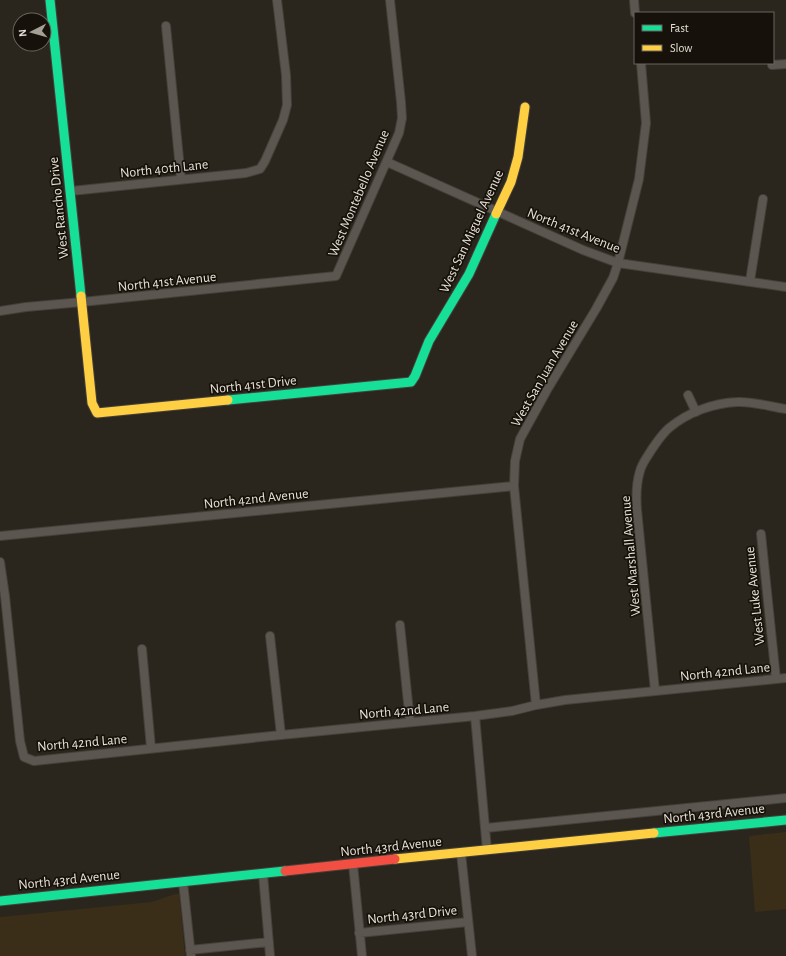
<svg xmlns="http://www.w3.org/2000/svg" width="786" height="956" font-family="'Alegreya Sans',sans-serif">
<rect width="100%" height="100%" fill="#2b261d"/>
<!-- built -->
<path fill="#3a2e19" d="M786 832V909L755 912 749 836Z
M175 894H179L185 956H0V917L152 902Z"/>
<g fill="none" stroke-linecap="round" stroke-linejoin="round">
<!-- street casing -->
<g stroke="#45413a" stroke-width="10">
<path id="street" d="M634 0 635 13
M166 26 181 179
M772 65 786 64
M387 162 583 250 618 263 786 287
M71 191 246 173 260 169 265 161 283 120 287 105 286 75 277 0
M750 281 763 199
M0 311 26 307 82 302 336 276 399 133 402 118 401 102 390 0
M688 395 696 412
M761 534 776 679
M0 536 514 486
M0 562 5 596 20 741 24 757 34 761 281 735 475 716 512 711 536 705 565 700 786 678
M400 625 410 722
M270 636 281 735
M142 649 151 748
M655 691 637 510C636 497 636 484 640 471 642 463 648 456 652 449 657 442 662 434 669 428 688 412 714 403 737 402 752 401 771 407 786 409
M536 705 514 486 515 461 520 439 547 390 596 309 613 278 618 263 639 179 646 123 641 63
M475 716 487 850
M486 828 786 798
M461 853 472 956
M353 864 362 956
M263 874 270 956
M183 882 191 956
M359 933 468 922
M190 950 269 942"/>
</g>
<!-- fast casing -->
<g stroke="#45413a" stroke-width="11">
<path id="fast" d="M50 0 81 296
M228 400 411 382 415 376 429 341 469 274 496 214
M654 833 786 820
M0 901 285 871"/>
</g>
<!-- slow casing -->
<g stroke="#45413a" stroke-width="11">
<path id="slow" d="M496 214 511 182 518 157 525 107
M81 296 92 403 97 413 228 400
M395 859 654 833"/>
</g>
<!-- jam casing -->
<g stroke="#45413a" stroke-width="11">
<path id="jam" d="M285 871 395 859"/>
</g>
<!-- street -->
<use href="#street" stroke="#5b5650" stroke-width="8"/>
<!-- fast -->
<use href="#fast" stroke="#16e098" stroke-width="9"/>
<!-- slow -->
<use href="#slow" stroke="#ffcf43" stroke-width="9"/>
<!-- jam -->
<use href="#jam" stroke="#f24e42" stroke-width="9"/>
</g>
<g text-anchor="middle" stroke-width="3.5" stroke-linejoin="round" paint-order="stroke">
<!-- street labels -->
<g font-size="14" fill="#e7e1d6" stroke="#16110a">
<text transform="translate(164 168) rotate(-6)" y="5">North 40th Lane</text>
<text transform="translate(358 193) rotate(-67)" y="5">West Montebello Avenue</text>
<text transform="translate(58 208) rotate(-96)" y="5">West Rancho Drive</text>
<text transform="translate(574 230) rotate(22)" y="5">North 41st Avenue</text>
<text transform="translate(471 231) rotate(-65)" y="5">West San Miguel Avenue</text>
<text transform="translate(167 281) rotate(-6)" y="5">North 41st Avenue</text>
<text transform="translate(544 373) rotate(-60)" y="5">West San Juan Avenue</text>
<text transform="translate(253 384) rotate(-6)" y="5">North 41st Drive</text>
<text transform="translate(256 498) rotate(-6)" y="5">North 42nd Avenue</text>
<text transform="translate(630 556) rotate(-95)" y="5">West Marshall Avenue</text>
<text transform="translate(754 596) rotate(-96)" y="5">West Luke Avenue</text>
<text transform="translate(725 671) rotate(-6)" y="5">North 42nd Lane</text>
<text transform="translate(404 710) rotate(-5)" y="5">North 42nd Lane</text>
<text transform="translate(82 742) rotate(-5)" y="5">North 42nd Lane</text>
<text transform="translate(714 813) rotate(-6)" y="5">North 43rd Avenue</text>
<text transform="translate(391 846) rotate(-6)" y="5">North 43rd Avenue</text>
<text transform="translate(69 879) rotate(-6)" y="5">North 43rd Avenue</text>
<text transform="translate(412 914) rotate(-6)" y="5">North 43rd Drive</text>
</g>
</g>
<!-- legend -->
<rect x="634" y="12" width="140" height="52" fill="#16110a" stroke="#6a645c"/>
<rect x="642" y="25" width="20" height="6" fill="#16e098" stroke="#6a645c"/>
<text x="670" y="32" font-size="12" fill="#e7e1d6">Fast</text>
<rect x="642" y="45" width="20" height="6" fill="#ffcf43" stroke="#6a645c"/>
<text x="670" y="52" font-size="12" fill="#e7e1d6">Slow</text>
<!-- north arrow -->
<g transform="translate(32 32) rotate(264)"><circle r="19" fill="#16110a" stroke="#6a645c"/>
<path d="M0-3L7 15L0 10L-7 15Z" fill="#a5a095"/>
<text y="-6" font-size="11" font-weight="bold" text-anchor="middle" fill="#e7e1d6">N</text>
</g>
</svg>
